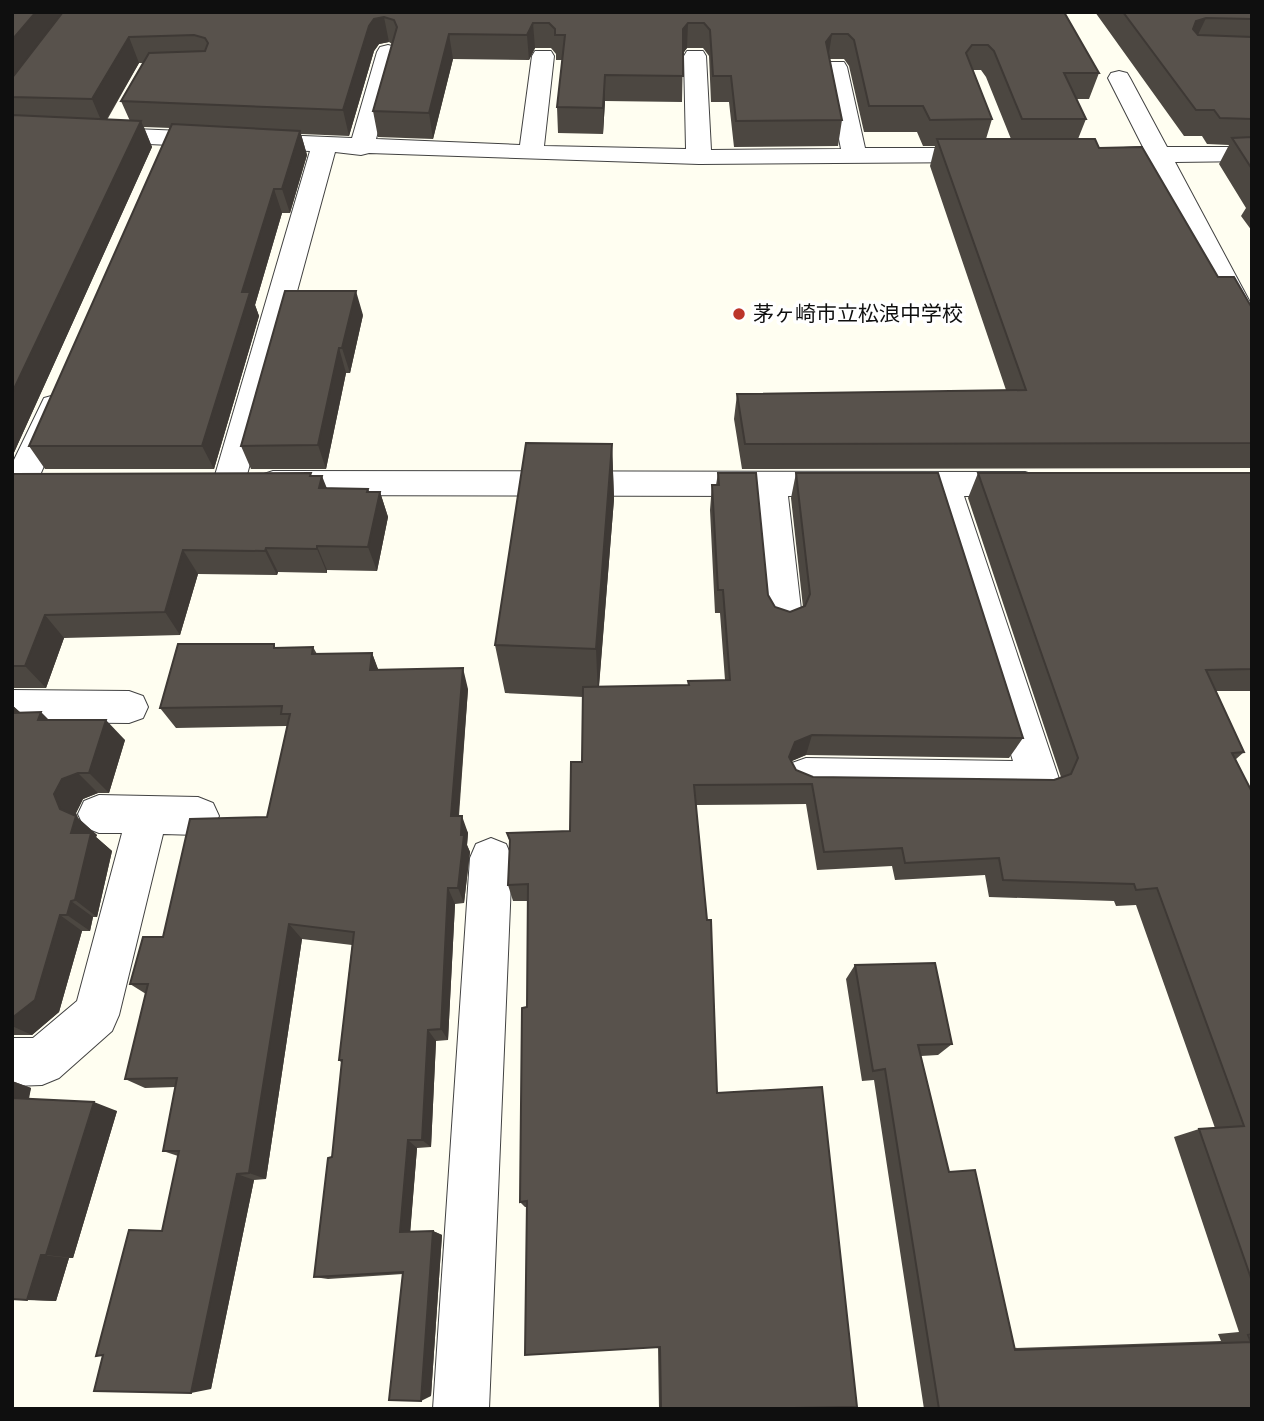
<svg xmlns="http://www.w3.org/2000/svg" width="1264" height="1421" font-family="Georgia,'Noto Sans JP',serif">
<rect width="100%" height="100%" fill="#fffef1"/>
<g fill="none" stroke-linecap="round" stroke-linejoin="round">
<!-- minor casing -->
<g stroke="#424242" stroke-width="2">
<path id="minor" d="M388 45 396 47 399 52 376 139 520 145 532 56 535 51H551L554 56 544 146 686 149 684 56 687 51H703L706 56 711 150 841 149 825 67 828 62H844L847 67 865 148H984L993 150 996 155 993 160 984 162 699 164 369 153 361 155 335 152 245 482 241 490 229 494 217 490 213 482 310 151 12 138V124L352 138 377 52 380 47Z
M1119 71 1127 73 1130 78 1167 147H1252V161L1175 162 1252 306V343L1242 341 1237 334 1150 162H1093L1084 160 1081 155 1084 150 1143 147 1108 78 1111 73Z
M55 395 66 398 70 405 29 501 24 510 12 513V464L44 398Z
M273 471 1025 472 1037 476 1041 484 1037 492 1025 496H964L1059 779 1053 792 1039 797 806 794 792 789 786 776 792 763 806 758 1013 761 931 496H788L802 618 797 628 784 632 771 628 766 618 755 496 273 495 261 491 257 483 261 475Z
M12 690 129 691 143 696 148 707 143 718 129 723 12 722Z
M99 795 198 797 213 803 219 816 213 829 198 835 163 834 119 1015 112 1031 59 1078 42 1085 12 1086V1038H33L77 1001 122 833H99L84 827 78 814 84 801Z
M491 838 506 844 512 858 489 1409H433L470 858 476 844Z"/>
</g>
<!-- minor -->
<use href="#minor" fill="#fff" fill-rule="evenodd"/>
</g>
<!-- wall -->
<path fill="#4c4741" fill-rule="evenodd" d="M12 12H1064L1099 73 1089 99H1076L1086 119 1078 139 1099 148 1218 277 1252 308V468L742 469 734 419 737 394 1006 390 930 166 935 146H923L917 132H864L849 66 844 59H830L842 120 838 146 734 147 729 102H711L709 56 703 48H687L683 53 682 102 605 101 603 134 558 133 557 107 562 60H556V54L551 48H535L529 60 453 59 433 139 378 137 373 111 392 44 389 42 379 44 374 51 349 136 301 134 307 155 290 213H282L255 305 259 316 214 469H45L29 446 171 128 144 127 152 147 12 457ZM139 63H143L121 101 130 121 107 120ZM973 70H981L986 77 1011 139H986L992 119Z
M1095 12H1252V231L1241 216 1246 208 1219 164 1229 145 1207 144 1202 136H1184Z
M363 315 350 373H346L326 469H251L241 446Z
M612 444 614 499 599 687 688 685V681L725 680 720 613H715L710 510 712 485H716L718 473 768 595 775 607 790 612 803 607 791 498 796 473 1023 738 1009 758 806 755 791 761 796 770 813 777 1054 780 1061 777 968 498 978 473H1252V691H1216L1244 752 1235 760 1252 792V1409H924L874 1080 862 1081 846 979 855 965 952 1044 938 1055 921 1056 949 1172 1014 1348 1221 1341 1218 1334 1239 1332 1174 1137 1199 1129 1215 1128 1136 905 1116 906 1114 901 989 897 985 875 895 880 892 866 817 870 806 804 695 805 739 1409H659L658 1347 527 1207H525L520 1202 527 1007 528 901H513L508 885 510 843 507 833 570 831 582 762 583 697 505 693 495 645Z
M312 476 327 488 368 489 369 492H380L388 517 377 571 327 570V573L278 572 277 575 198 574 180 635 64 638 46 688H12V477Z
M313 647 317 654 372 653 378 670 468 689 459 816 468 833 467 845 470 852 464 903 455 904 448 1040 436 1041 431 1147 417 1148 410 1232 433 1231 442 1235 431 1396 403 1274 328 1279 314 1277 332 1157 342 1063 339 1060 352 945 302 939 266 1179 254 1180 211 1389 162 1231 178 1156 163 1151 175 1087 145 1088 125 1079 146 994 130 984 163 937 267 817 287 726 176 728 160 708 276 648Z
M12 705 20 712 125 740 109 793H98L83 799 76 813 78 818 97 835 96 837 112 851 97 917H93L90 931H82L59 1012 32 1035H12Z
M12 1081 31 1088 29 1099 117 1111 73 1258H69L56 1301 12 1299Z"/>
<!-- shaded-wall -->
<path fill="#3e3935" d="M36 12H68L12 81V40Z
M384 17 389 42 379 44 374 51 349 136 343 110 369 26 374 19Z
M1206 18 1194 43 1185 47 1196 21Z
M533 23 535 48 529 60 527 35Z
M688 23 687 48 682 55 683 29Z
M449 34 453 59 433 139 429 113Z
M832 34 828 59 826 42Z
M129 37 139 63 103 125 92 99Z
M605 75V101L603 134V108Z
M141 121 152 147 12 457V393Z
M300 131 307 155 290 213 282 189Z
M274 189 282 213 255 305 259 316 214 469 202 446 242 292Z
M356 291 363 315 350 373 342 348Z
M339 348 346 373 326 469 318 445Z
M612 444 614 499 598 697 596 649Z
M322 476 332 501 319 488Z
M368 489 376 513 380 492 388 517 377 571 368 547 367 492Z
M317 546 327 570V573L317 549Z
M266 548 278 572 277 575 265 551Z
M183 550 198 574 180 635 165 612Z
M45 615 64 638 46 688 25 666Z
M372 653 380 674 370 670Z
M463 668 468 689 457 833 451 816Z
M12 705 33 725 12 717Z
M41 712 62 733 38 720Z
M106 720 125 740 109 793 89 773Z
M812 735 806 755 790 762 789 757 795 742Z
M78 773 98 793 83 799 76 813 78 818 97 835 96 837 112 851 97 917 75 900 71 833 54 794 62 779Z
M462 816 468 833 467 845 470 852 464 903 458 888Z
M448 888 455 904 448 1040 441 1029Z
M71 901 93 917 90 931 67 915Z
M60 915 82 931 59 1012 32 1035 12 1026V1018Z
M289 924 302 939 266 1179 249 1173Z
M428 1030 436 1041 431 1147 422 1140Z
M12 1081 31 1088 26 1107 12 1102Z
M94 1102 117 1111 73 1258 46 1255Z
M408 1140 417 1148 410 1235 400 1232Z
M237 1174 254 1180 211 1389 191 1393Z
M433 1231 442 1235 431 1396 421 1401Z
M41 1255 69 1258 56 1301 27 1300Z"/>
<!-- building -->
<path fill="#58524c" stroke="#3e3935" stroke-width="2" d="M12 12H36L12 40Z
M63 12H1064L1099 73H1064L1086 119H1022L994 51 988 45H972L966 53 992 119 930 120 923 106H869L854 40 848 34H832L826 42 842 120 736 121 731 76H713L710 30 704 23H688L683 29V76L605 75 603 108 557 107 565 35H555V29L549 23H533L527 35 449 34 429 113 373 111 397 27 394 20 384 17 374 19 369 26 343 110 121 101 149 53 205 51 208 43 205 38 194 35 129 37 92 99 12 97V78Z
M1123 12H1252V19L1206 18 1196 21 1193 29 1198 35 1252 37V119L1220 118 1214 110H1196Z
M12 115 141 121 12 393Z
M172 124 300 131 282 189H274L242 292H250L202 446H29Z
M1252 137V169L1232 138Z
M937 139H1095L1099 148 1142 147 1218 277H1234L1252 308V443L745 444 737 394 1026 390Z
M285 291H356L342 348H339L318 445 241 446Z
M526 443 612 444 596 649 495 645Z
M311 473 310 476H322L319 488 368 489 367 492H380L368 547 317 546V549L266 548 265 551 183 550 165 612 45 615 25 666H12V477L14 474Z
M718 473H756L768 595 775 607 790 612 805 606 810 594 796 473H938L1023 738 812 735 795 742 789 757 796 770 813 777 1054 780 1071 774 1078 758 978 473H1252V669L1206 670 1244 752 1232 753 1252 792V1281L1199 1129 1244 1126 1157 888 1136 890 1134 884 1003 880 999 858 905 863 902 848 824 852 812 784 694 785 707 920H711L717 1093 822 1087 857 1407 739 1409H661L660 1347 525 1355 527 1201 520 1202 522 1008 527 1007 528 884 508 885 510 840 507 833 570 831 571 762H582L583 687 689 685 688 681 730 680 723 590H718L712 485H719Z
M178 644H274V648L313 647 312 654 372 653 370 670 463 668 451 816H462L461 835H464L458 888H448L441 1029 428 1030 422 1140H408L400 1232 433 1231 421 1401 389 1400 403 1272 314 1277 328 1158 332 1157 342 1060H339L354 932 289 924 249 1173 237 1174 191 1393 94 1391 103 1355 96 1356 129 1230 162 1231 179 1151H163L177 1078 125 1079 148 984H130L143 937H163L190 819 267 817 290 714H281L282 706 160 708Z
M41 712 38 720H106L89 773H78L62 779 54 794 60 809 76 816 71 833H91L75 900 71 901 67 915H60L35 1000 12 1018V713Z
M935 963 952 1044 918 1045 949 1172 975 1170 1015 1350 1251 1342 1248 1335 1252 1334V1409H939L885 1069 873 1071 855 965Z
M12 1098 94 1102 46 1255H41L27 1300 12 1299Z"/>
<!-- markers -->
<circle fill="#bc352a" stroke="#fff" stroke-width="2.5" cx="739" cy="314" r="7"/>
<g text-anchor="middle" stroke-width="7" stroke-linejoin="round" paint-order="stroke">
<!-- far-poi labels -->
<g font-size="21" fill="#0f0f0f" stroke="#fff" text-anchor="start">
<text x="753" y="321">茅ヶ崎市立松浪中学校</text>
</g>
</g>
<!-- border -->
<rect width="1264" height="1421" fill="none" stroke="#0f0f0f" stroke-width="28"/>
</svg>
